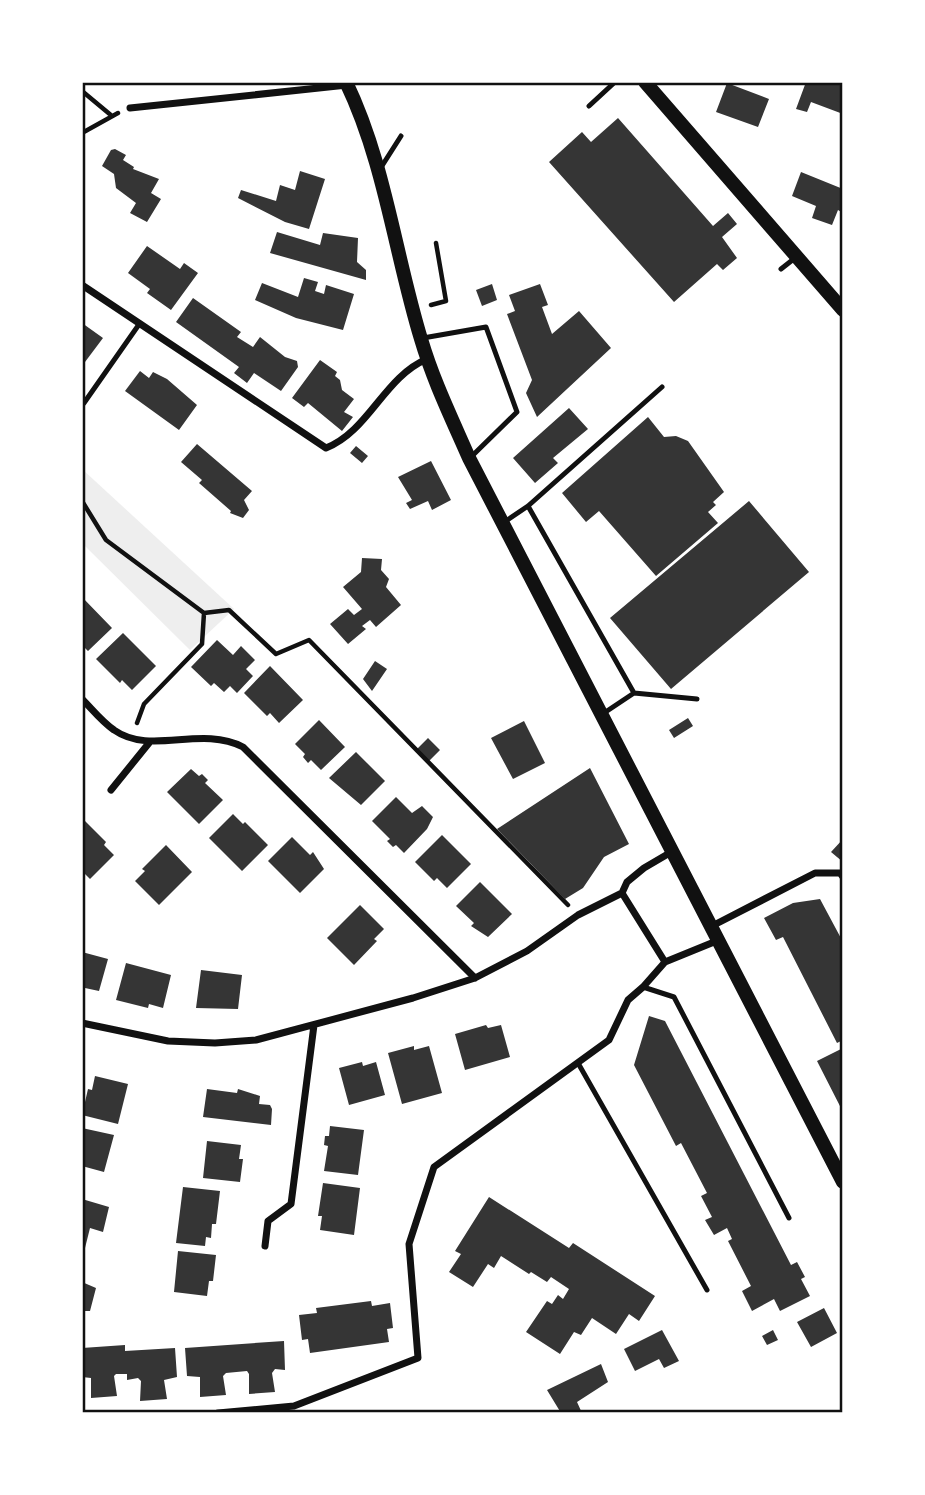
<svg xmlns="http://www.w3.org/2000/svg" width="925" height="1495" font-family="'Exo 2',sans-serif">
<rect width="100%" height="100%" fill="#fff"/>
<!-- green -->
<path fill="#eee" d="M82 469 234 609 190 650 82 543Z"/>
<!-- building -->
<path fill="#353535" d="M806 82H843V114L811 102 807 112 796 109Z
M727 83 769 99 758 127 716 112Z
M618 118 713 226 728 213 737 224 722 237 737 258 723 270 717 264 674 302 549 162 582 132 591 142Z
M115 149 126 155 123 160 134 167 133 169 159 179 151 193 161 199 147 222 130 213 136 203 116 188 114 174 102 166 111 150Z
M300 171 325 179 309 229 285 222 238 198 241 190 276 201 280 185 295 190Z
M801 172 843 189V213L838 210 832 225 812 218 816 206 792 196Z
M277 232 320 245 323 233 358 238 357 262 366 270V280L270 253Z
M147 246 180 269 184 263 198 273 171 310 147 293 150 289 128 273Z
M304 278 318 282 315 291 324 294 326 285 354 294 343 330 296 318 255 300 262 283 298 297Z
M492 284 497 300 482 306 476 290Z
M540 284 548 305 542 307 552 334 579 311 611 348 537 417 526 393 532 380 507 314 515 311 509 295Z
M193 298 241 332 237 337 253 347 260 337 285 357 297 361 298 367 281 391 254 373 247 383 234 373 239 367 176 322Z
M82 323 103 338 82 366Z
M320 360 337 372 335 376 340 380 342 390 354 399 344 412 353 417 342 431 308 403 304 407 292 398Z
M140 371 149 378 153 372 167 379 197 405 179 430 125 391Z
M569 408 588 429 553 458 558 463 535 483 513 458Z
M648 417 664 437 676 436 688 441 724 492 713 502 716 505 708 512 718 523 656 576 599 511 586 522 562 493Z
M197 444 252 491 244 500 249 510 243 518 230 513 231 511 199 483 202 480 181 462Z
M356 446 368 456 362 463 350 453Z
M431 461 451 500 432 510 428 501 410 509 406 503 412 500 398 477Z
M749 501 809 572 671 689 610 618Z
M362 558 382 559 381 570 389 579 386 587 401 605 376 627 370 620 362 626 366 629 348 644 330 624 348 609 354 615 362 609 343 587 361 572Z
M82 597 112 628 88 651 82 645Z
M123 633 156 666 132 690 122 680 120 683 96 659Z
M217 640 233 655 241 646 255 660 246 669 253 676 237 693 230 686 224 692 214 683 211 686 191 667Z
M375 661 387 669 372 691 363 679Z
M270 666 303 700 279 723 270 713 267 716 244 693Z
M688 718 693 726 674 738 669 730Z
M319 720 345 747 321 770 311 760 308 763 303 757 305 754 295 744Z
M524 721 545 763 513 779 491 738Z
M428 738 440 750 429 761 417 749Z
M356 752 385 781 361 805 329 778Z
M590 768 629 844 604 857 583 888 565 899 497 829Z
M191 769 199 776 202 774 208 780 205 783 223 800 199 824 167 792Z
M396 797 412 813 422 806 433 817 427 829 404 853 396 845 393 847 387 841 390 839 372 821Z
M233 814 243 824 245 822 268 845 242 871 209 838Z
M82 818 106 842 104 845 114 855 90 879 82 871Z
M442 835 471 864 447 888 437 878 434 881 415 862Z
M292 837 310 855 313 852 324 869 300 893 268 861Z
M843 839V862L831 852Z
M166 845 192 872 159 905 135 881 145 871 142 869Z
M480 882 512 914 488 937 471 926 474 923 456 906Z
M820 899 843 942V1040L837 1043 783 937 776 940 764 918 793 903Z
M360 905 384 929 374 939 377 941 354 965 327 938Z
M82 952 108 959 99 991 85 988 83 995Z
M126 963 171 975 163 1008 149 1004 148 1008 116 1000Z
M201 970 242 975 238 1009 196 1008Z
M649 1016 665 1021 791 1265 797 1262 805 1277 801 1279 810 1296 780 1311 774 1299 752 1311 742 1291 751 1286 728 1241 732 1239 727 1228 714 1235 705 1220 712 1217 701 1196 707 1193 681 1143 676 1146 634 1065Z
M486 1025 488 1028 501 1025 510 1057 465 1070 455 1034Z
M414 1046V1050L429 1046 442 1093 402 1104 388 1053Z
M843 1048V1112L817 1061Z
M362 1062 363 1066 376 1062 385 1095 349 1105 339 1068Z
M95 1076 128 1084 118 1124 82 1115 88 1089 92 1090Z
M207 1089 237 1093 238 1089 260 1096 259 1104 270 1105 272 1109 271 1125 203 1117Z
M330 1126 364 1130 358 1175 324 1171 328 1146 324 1145 325 1136H329Z
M82 1128 114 1135 104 1172 82 1166Z
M207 1141 241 1145 239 1159H243L240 1182 203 1178Z
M323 1183 360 1188 354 1235 320 1230 322 1216H318Z
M183 1187 220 1191 216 1224H212L211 1238 206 1237 205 1246 176 1243Z
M489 1197 569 1248 573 1243 655 1296 639 1321 629 1314 616 1334 592 1318 581 1335 574 1332 560 1354 526 1332 547 1301 552 1304 558 1295 563 1299 569 1289 551 1277 547 1282 531 1272 529 1274 501 1256 494 1268 488 1264 473 1287 449 1272 461 1254 455 1251Z
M82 1199 109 1207 103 1232 90 1228 85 1248 82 1247Z
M178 1251 216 1255 213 1281H209L207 1296 174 1292Z
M82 1282 96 1288 90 1311H82Z
M371 1301 372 1306 390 1303 393 1328 387 1329 389 1342 310 1353 308 1339 302 1340 299 1315 317 1313 316 1308Z
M824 1308 837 1333 811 1347 797 1322Z
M662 1330 679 1361 664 1368 659 1359 635 1371 624 1349Z
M773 1330 778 1340 767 1345 762 1336Z
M284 1341 285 1370 275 1369 272 1373 275 1392 249 1394V1374L247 1371 226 1373 223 1376 226 1395 200 1397V1377L187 1376 185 1348Z
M125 1345V1351L175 1348 177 1377 164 1380 167 1399 140 1401 141 1381 138 1378 127 1380V1374H116L114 1376 117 1396 91 1398V1378L82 1377V1348Z
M601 1364 608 1382 577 1402 582 1413H561L547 1390Z"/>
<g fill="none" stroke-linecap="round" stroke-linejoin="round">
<!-- path -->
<path stroke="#111" stroke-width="4.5" d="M82 91 112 116
M82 133 118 113
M431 305 446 301 436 243
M82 501 106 540 204 613 202 644 144 704 137 723
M204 613 229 610 276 654 309 640 568 905"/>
<!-- service -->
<path stroke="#111" stroke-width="5" d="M589 106 615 82
M380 169 401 136
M781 269 795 258
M423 338 486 327 517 412 472 456
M84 403 140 323
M528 506 634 693 604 713
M503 523 528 506 662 387
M634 693 697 699
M643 987 674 997 789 1218
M578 1063 707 1290"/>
<!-- minor -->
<path stroke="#111" stroke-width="7" d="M130 108 347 85
M82 285 326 448C369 431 384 377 427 359
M82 699C92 709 102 722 114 730 151 756 200 725 243 747L475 978
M111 790 149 743
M622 893 665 962
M712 926 815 873H840L843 877
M82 1023 168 1041 215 1043 256 1040 413 998 475 978 527 951 578 915 622 893 627 882 644 868 673 851
M265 1246 268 1221 291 1204 314 1025
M218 1413 294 1406 418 1358 409 1244 434 1167 609 1040 628 1000 643 987 665 962 719 940"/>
<!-- secondary -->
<path stroke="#111" stroke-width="14" d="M346 82C385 163 395 254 421 339 433 380 452 419 469 458L843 1182
M645 82 843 310"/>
</g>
<!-- border -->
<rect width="925" height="1495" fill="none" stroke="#ffffff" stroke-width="168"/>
<rect x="84" y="84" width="757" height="1327" fill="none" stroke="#111" stroke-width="2.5"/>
</svg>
